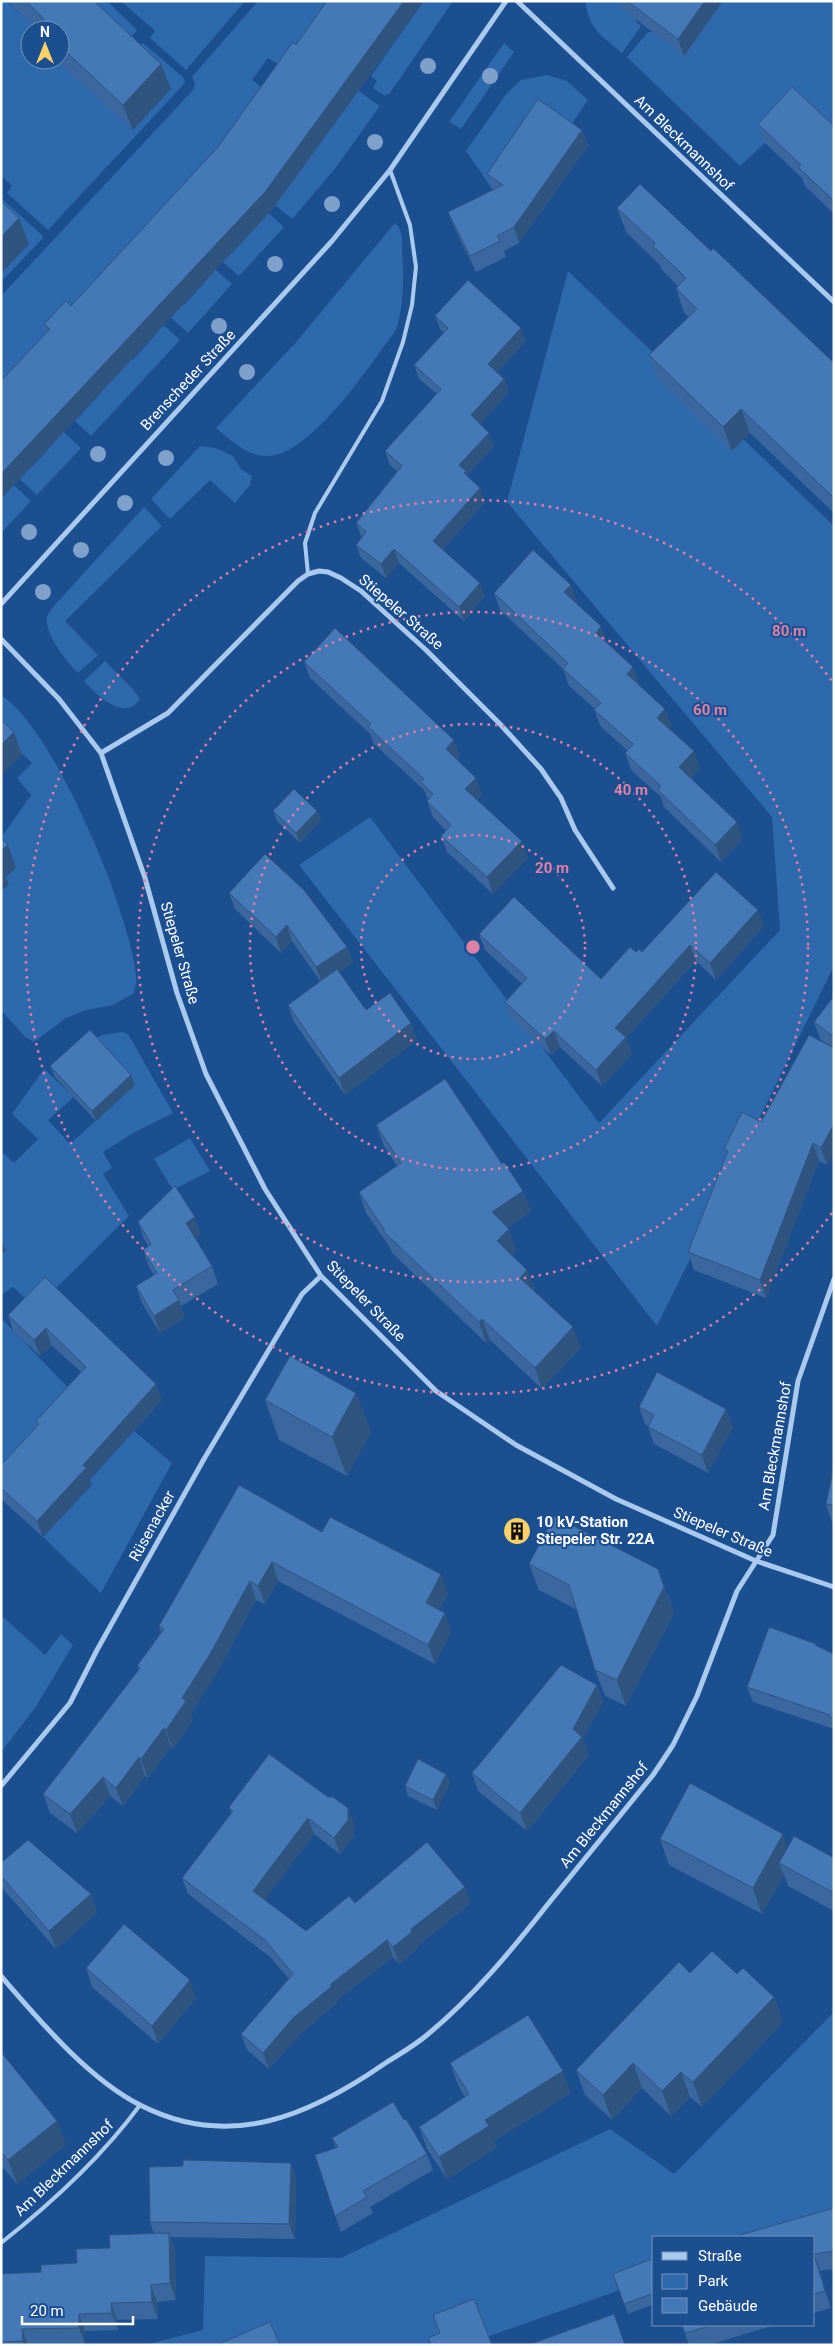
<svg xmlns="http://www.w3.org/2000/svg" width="835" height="2346" font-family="Roboto,sans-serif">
<rect width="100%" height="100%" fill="#1b4f8f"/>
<!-- green -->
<path fill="#2e69ad" d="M1 1H6L39 30H30V60H56L71 73 132 53 143 43 184 78 185 83 48 230 7 193 12 186 1 175Z
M89 1H107L137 30 124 46Z
M121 1H245L186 70 150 38 155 31Z
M258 1H336L284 68 268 58 252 80 268 92 1 397V296L193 90 195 83 192 77Z
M424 1H453L390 93 385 96 373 88 377 81 371 76Z
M586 1H627L637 23 641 26 622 53C603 37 587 28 586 1Z
M723 1H834V138L765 143 740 166 627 57 648 32H652L685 54Z
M504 43 514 52 461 129 449 122Z
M305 53 380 106 334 170 292 219 225 165Z
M547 75 567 81 588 100 568 129 493 190 466 151 507 93 521 80Z
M2 199 44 237 1 282V273L29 244 1 218Z
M262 207 284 227 239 276 216 256 224 247 232 253 252 231Z
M395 223C403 229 402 242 402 251 404 274 404 305 397 327 394 335 385 344 380 352 359 381 307 455 268 456 248 457 230 440 216 428L297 341Z
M209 264 232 284 188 333 124 275 176 298 184 305 205 282 198 276Z
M568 271 834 526V966L657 1326 299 865 370 817 599 1123 780 930 772 817 507 502Z
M157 319 180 340 91 436 75 421 97 397 126 354 133 360 156 334Z
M21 393 81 448 37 495 14 474 27 461 33 466 54 443 11 403Z
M200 446 215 448 233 456 241 469 252 476 250 485 235 503 210 480 170 519 151 499Z
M8 480 31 501 1 533V488Z
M144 507 162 526 65 621 98 655 78 673C67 663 44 633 47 617 48 614 51 610 53 607Z
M105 661 133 689 140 699C124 723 96 694 84 681Z
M1 695C54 728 130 912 136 975 137 981 135 987 134 993L113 1005 86 1010 66 1018 34 1042 25 1037 1 1010V891L4 878 1 838 31 795 17 778 32 763 1 734Z
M122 1032 128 1034 173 1113 133 1133 103 1152 112 1168 103 1174 129 1216 36 1308 13 1287 1 1295V1151L14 1163 38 1139 12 1114 44 1069 74 1097 48 1120 70 1144 135 1085 93 1039 103 1035Z
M190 1138 210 1171 173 1190 154 1159Z
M1 1318 78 1398 1 1487Z
M134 1431 172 1463 101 1593 43 1537 92 1485 89 1481Z
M1 1615 45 1655 61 1634 73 1645 35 1708 1 1752Z
M834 2012V2215L771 2237H654V2278L464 2345H145L203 2330 205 2256 341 2258 610 2129 674 2174Z"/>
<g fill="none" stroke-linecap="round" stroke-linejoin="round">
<!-- lane -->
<path stroke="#a9c9ee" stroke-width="4" d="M308 574 305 543 315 513 382 401 403 342 412 305 416 267 410 225 390 170
M1 2243C53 2202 101 2158 140 2105"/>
<!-- street -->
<path stroke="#a9c9ee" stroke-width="5" d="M517 1 834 302
M1 604 332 241 390 170 506 1
M1 639 59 699 101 753 145 878 177 993 206 1074 265 1189 321 1276 436 1391 516 1445 616 1499 756 1561 834 1587
M101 753 168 713 298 581 308 574 319 571 328 572 341 578 361 591 426 650 500 724 541 769 561 798 575 830 613 888
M1 1786 70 1703 97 1650 204 1459 302 1294 321 1276
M1 1976C39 2020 89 2080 142 2106 230 2150 309 2116 384 2064 398 2055 414 2046 427 2035 473 1997 511 1951 548 1904 583 1861 618 1818 653 1775L673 1745 697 1696 737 1591 773 1535 798 1381 834 1279"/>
</g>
<!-- trees -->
<g fill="#7ea0ca">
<circle cx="428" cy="66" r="8"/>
<circle cx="490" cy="76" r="8"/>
<circle cx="375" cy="142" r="8"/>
<circle cx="332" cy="204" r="8"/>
<circle cx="275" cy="264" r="8"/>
<circle cx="219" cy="326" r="8"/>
<circle cx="247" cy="372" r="8"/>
<circle cx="98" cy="454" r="8"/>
<circle cx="166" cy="458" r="8"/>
<circle cx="125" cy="503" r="8"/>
<circle cx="29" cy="532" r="8"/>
<circle cx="81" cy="550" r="8"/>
<circle cx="43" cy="592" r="8"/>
</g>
<!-- wall -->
<path fill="#3a679d" d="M7 1H94L161 64 171 89 133 130 56 60H60V30H38Z
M327 1H424L271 211 47 332 44 324 71 306 218 147 296 45Z
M619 1H723L684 56 622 9Z
M758 124 834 126V214L805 186 802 178 765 143Z
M582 130 588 146 519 243 504 251 506 257 476 272 454 227 448 212 493 190 487 174Z
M617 208 711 251 834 363V513L750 433 732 451 658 380 649 355 689 317 684 313 676 288 678 286 662 270 659 264 626 232Z
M435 316 526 341 497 372 504 379 509 392 480 424 489 433 494 446 467 475 468 477 480 488 485 502 443 549 485 596 464 621 399 563 386 578 361 558 356 545 362 537 361 536 356 523 397 471 390 465 385 451 437 394 419 379 414 365 444 333 440 329Z
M494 593 577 602 576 603 608 643 633 667 639 684 672 726 669 729 700 768 691 778 743 839 721 862 664 807 661 797 631 770 625 753 627 750 601 727 594 710 595 709 569 686 563 669 500 610Z
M304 662 460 756 457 760 482 794 477 800 522 841 528 858 493 894 447 852 441 836 446 831 433 817 427 801 428 800 424 790 374 744 370 734 310 678Z
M273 811H317L321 820 300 843 277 821Z
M229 893 347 947 353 963 339 972 366 1010 411 1023 417 1040 345 1095 294 1022 288 1005 320 981 292 941 281 953 235 909Z
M764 926 716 980 696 961 626 1038 632 1054 602 1086 560 1047 551 1055 511 1018 505 1002 522 984 485 950 479 934 601 979 636 952H642Z
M834 990V1154L827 1165 819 1161 766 1298 694 1270 688 1252 726 1155 724 1149 761 1122 831 1047 820 1039 814 1022 833 997 832 993Z
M50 1066 135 1085 96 1121 54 1076Z
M376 1125 502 1164 523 1191 531 1211 507 1228 509 1229 516 1250 512 1255 535 1290 534 1291 581 1348 542 1389 490 1340 486 1343 392 1253 389 1246 366 1213 359 1192 397 1166 384 1146Z
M138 1222 201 1234 195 1238 212 1266 218 1284 181 1306 185 1317 160 1333 142 1303 136 1286 154 1275 149 1267 143 1250 148 1246 144 1239Z
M45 1277 162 1400 90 1479 92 1484 43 1537 1 1499V1465L37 1426 36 1421 81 1372 51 1345 40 1356 13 1331 8 1315Z
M356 1393 371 1432 347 1476 279 1440 265 1400Z
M639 1407 726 1409 733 1427 708 1473 654 1444 648 1427V1426L645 1424Z
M834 1466V1522H832L826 1504Z
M322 1532 448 1593 439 1610 445 1613 451 1632 435 1664 278 1581 265 1604 256 1600 217 1673 191 1714 193 1720 173 1749 171 1747 148 1778 145 1776 123 1806 110 1796 77 1833 50 1813 43 1794 139 1670 137 1666 161 1632 159 1626Z
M529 1564 668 1595 674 1613 626 1706 605 1696 595 1670 577 1610 539 1590Z
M816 1644 817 1646 834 1654V1729L753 1702 747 1687Z
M597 1685 603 1702 583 1739 589 1755 527 1831 478 1791 472 1773Z
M446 1774 450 1783 437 1810 408 1796 405 1786Z
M229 1807 354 1824V1836L340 1854 314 1834 264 1900 306 1931 355 1903H471L417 1946 418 1948 399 1964 393 1957 337 2000V2003L299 2035 269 2069 247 2050 241 2034 289 1979 270 1957 188 1894 182 1878 231 1813Z
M660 1839 788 1848 834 1858V1911L788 1886 784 1875 762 1914 669 1865Z
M1 1863 91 1894 97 1913 56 1949 1 1887Z
M86 1968 196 1998 158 2044 92 1987Z
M690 1973 737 1974 774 1997 783 2022 702 2107 690 2097 671 2116 642 2088 612 2120 585 2095 576 2070Z
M1 2052 57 2121 66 2145 17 2184 1 2165Z
M450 2063 571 2093 494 2141 497 2148 447 2179 427 2149 419 2127 465 2097 458 2085Z
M404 2120 427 2154 433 2170 370 2207 373 2213 341 2232 335 2216 336 2148 332 2138Z
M291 2163 296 2178 295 2239 170 2237 175 2250 176 2300 157 2302 158 2319 117 2320 118 2330 85 2331V2345H1V2274L41 2272 77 2263 110 2248 154 2234 150 2222Z
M834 2208V2269L820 2271 831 2308 814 2313V2237Z
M654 2258V2304L628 2314 613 2274Z
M682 2325H775L709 2345H689Z"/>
<!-- shaded-wall -->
<path fill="#305480" d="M404 1H424L271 211 1 499V474Z
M705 1H723L684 56 678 39Z
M161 64 171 89 133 130 123 105Z
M582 130 588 146 519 243 514 227Z
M19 218 29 244 1 273V237Z
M521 328 526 341 493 377 488 364Z
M504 379 509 392 476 429 471 415Z
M741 409 750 433 732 451 723 427Z
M489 433 494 446 467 475 470 484 459 465Z
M480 488 485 502 438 554 433 541Z
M394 549 399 563 386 578 381 564Z
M480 583 485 596 464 621 459 607Z
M571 585 577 602 570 609 564 592Z
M601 626 608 643 596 633Z
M633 667 639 684 634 691 627 674Z
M665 709 672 726 664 735 657 718Z
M14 732 22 755 1 776V745Z
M454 740 460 756 452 765 446 749Z
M694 751 700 768 686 784 679 767Z
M476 778 482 794 471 805 465 789Z
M317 811 321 820 300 843 296 833Z
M737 822 743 839 721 862 715 845Z
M522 841 528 858 493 894 487 877Z
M8 845 16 868 6 877 9 885 1 891V850Z
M758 910 764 926 716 980 710 963Z
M287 925 292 941 281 953 276 937Z
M690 945 696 961 626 1038 632 1054 602 1086 596 1070 615 1028Z
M347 947 353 963 322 983 316 967Z
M411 1023 417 1040 345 1095 339 1078Z
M554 1031 560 1047 551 1055 545 1039Z
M131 1075 135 1085 96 1121 92 1111Z
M834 1124V1154L827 1165 821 1148Z
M813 1143 819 1161 766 1298 760 1280Z
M523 1191 531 1211 500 1233 492 1212Z
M195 1217 201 1234 192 1240 186 1223Z
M509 1229 516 1250 505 1262 497 1241Z
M1 1238 6 1251 1 1255Z
M527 1270 535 1290 527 1299 520 1278Z
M179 1300 185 1317 160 1333 154 1316Z
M482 1319 490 1340 486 1343 479 1322Z
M573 1327 581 1348 542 1389 535 1368Z
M46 1328 51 1345 40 1356 34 1340Z
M156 1384 162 1400 90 1479 92 1484 43 1537 37 1521 83 1465Z
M356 1393 371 1432 347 1476 332 1437Z
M726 1409 733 1427 708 1473 702 1455Z
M272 1562 278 1581 265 1604 258 1586Z
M658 1569 674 1613 626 1706 617 1680Z
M441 1574 448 1593 432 1622 426 1603Z
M250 1581 256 1600 217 1673 191 1714 193 1720 173 1749 166 1730 182 1698Z
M445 1613 451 1632 435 1664 428 1645Z
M597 1685 603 1702 583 1739 589 1755 527 1831 520 1813 573 1729Z
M164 1728 171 1747 148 1778 141 1759Z
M139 1757 145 1776 123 1806 116 1788Z
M446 1774 450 1783 437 1810 433 1800Z
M103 1777 110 1796 77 1833 70 1814Z
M348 1808 354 1824V1836L340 1854 334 1838Z
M308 1818 314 1834 259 1908 253 1891Z
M783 1834 792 1860 779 1863 784 1875 762 1914 753 1888Z
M465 1887 471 1903 417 1946 418 1948 399 1964 393 1947 411 1929Z
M91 1894 97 1913 56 1949 49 1931Z
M387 1940 393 1957 337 2000V2003L299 2035 269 2069 263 2053 293 2018 331 1984Z
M190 1980 196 1998 158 2044 152 2026Z
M774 1997 783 2022 702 2107 693 2082Z
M633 2063 642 2088 612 2120 603 2095Z
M563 2071 571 2093 494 2141 497 2148 447 2179 439 2157 485 2120Z
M681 2072 690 2097 671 2116 662 2091Z
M57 2121 66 2145 17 2184 8 2160Z
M291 2163 296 2178 295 2239 289 2224Z
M169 2233 175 2250 176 2300 170 2283Z
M814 2254 820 2271 831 2308 825 2291Z
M151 2285 157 2302 158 2319 152 2302Z
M111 2303 117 2320 118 2330 112 2313Z
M79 2314 85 2331V2345L79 2328Z
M22 2329 28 2345H24L23 2341Z"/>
<!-- building -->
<path fill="#4478b7" stroke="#305480" d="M26 1H94L161 64 123 105 60 46V30H43L38 26 44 19Z
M327 1H404L265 192 1 474V381L50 329 44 324 66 301 71 306 218 147 293 42 296 45Z
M627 1H705L678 39Z
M792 87 834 126V201L798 167 801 165 758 124Z
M538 99 582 130 514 227 497 236 500 241 470 256 448 212 503 185 487 174Z
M640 184 711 251 713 248 834 363V495L832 496 741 409 723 427 649 355 697 309 676 288 686 278 653 246 655 243 617 208Z
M1 201 19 218 1 237Z
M468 280 521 328 488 364 504 379 471 415 489 433 459 465 466 471 464 473 480 488 433 541 480 583 459 607 394 549 381 564 356 545 366 532 356 523 402 466 385 451 441 389 414 365 448 328 435 316Z
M533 550 571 585 564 592 601 626 596 633 633 667 627 674 665 709 657 718 694 751 679 767 737 822 715 845 658 790 661 786 625 753 633 744 594 710 601 703 563 669 568 663 494 593Z
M335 628 454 740 446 749 476 778 465 789 522 841 487 877 441 836 451 825 427 801 433 794 421 782 424 779 368 727 371 724 304 662Z
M1 720 14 732 1 745Z
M294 789 317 811 296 833 273 811Z
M1 838 8 845 1 850Z
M265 854 304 890 347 947 316 967 287 925 276 937 229 893Z
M716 872 758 910 710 963 690 945 615 1028 626 1037 596 1070 554 1031 545 1039 505 1002 527 978 479 934 514 897 601 979 630 947 636 952 639 949 642 952Z
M337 969 366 1010 390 993 411 1023 339 1078 288 1005Z
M834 996V1037L814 1022Z
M90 1030 131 1075 92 1111 50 1066Z
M809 1035 834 1048V1124L821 1148 813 1143 760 1280 688 1252 728 1151 724 1149 742 1112 761 1122Z
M445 1079 502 1164 504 1162 523 1191 492 1212 509 1229 497 1241 527 1270 520 1278 573 1327 535 1368 482 1319 479 1322 384 1232V1229L359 1192 401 1163 376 1125Z
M175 1186 195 1217 186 1223 212 1266 173 1290 179 1300 154 1316 136 1286 157 1273 143 1250 151 1244 138 1222Z
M45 1277 156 1384 83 1465 86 1468 37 1521 1 1488V1465L39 1424 36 1421 86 1367 46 1328 34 1340 8 1315Z
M290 1356 356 1393 332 1437 265 1400Z
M657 1372 726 1409 702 1455 648 1427 654 1415 639 1407Z
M834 1466V1505L826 1504Z
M239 1485 322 1532 330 1517 441 1574 426 1603 445 1613 428 1645 272 1562 258 1586 250 1581 210 1654 182 1698 186 1701 166 1730 164 1728 141 1759 139 1757 116 1788 103 1777 70 1814 43 1794 140 1668 137 1666 164 1629 159 1626Z
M554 1516 658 1569 664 1587 617 1680 595 1670 569 1585 529 1564Z
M769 1627 816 1644 815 1645 834 1654V1718L829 1717 830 1715 747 1687Z
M561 1665 597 1685 573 1729 582 1737 520 1813 472 1773Z
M269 1754 328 1797H333L348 1808V1820L334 1838 308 1818 253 1891 306 1931 349 1896 355 1903 427 1842 465 1887 411 1929 412 1932 393 1947 387 1940 331 1984V1987L293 2018 263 2053 241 2034 293 1974 265 1940 182 1878 233 1811 229 1807Z
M418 1759 446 1774 433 1800 405 1786Z
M690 1783 783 1834 753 1888 660 1839Z
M794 1836 834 1858V1893L779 1863Z
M28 1840 91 1894 49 1931 1 1876V1863Z
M124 1924 190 1980 152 2026 86 1968Z
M712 1951 737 1974 743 1968 774 1997 693 2082 681 2072 662 2091 633 2063 603 2095 576 2070 679 1962 690 1973Z
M528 2015 563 2071 485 2120 489 2126 439 2157 419 2127 469 2094 450 2063Z
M1 2052 57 2121 8 2160 1 2152Z
M393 2102 404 2120 406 2119 427 2154 363 2191 367 2197 335 2216 315 2155 338 2147 332 2138Z
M183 2160 291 2163 289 2224 150 2222 149 2167 183 2166Z
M834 2208V2251L814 2254 825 2291 814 2294V2237H740V2235Z
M169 2233 170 2283 151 2285 152 2302 111 2303 112 2313 79 2314V2328L22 2329 23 2341 1 2342V2274L41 2272V2265L77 2263 76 2249 110 2248 109 2235Z
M654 2258V2293L624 2304 613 2274Z
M474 2299 492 2345H431L428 2338 440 2333 433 2315Z
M614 2314 625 2345H528Z
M270 2322 280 2345H221V2343Z
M682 2325H713L685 2333Z"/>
<!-- distance rings -->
<g fill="none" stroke="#dd80a5" stroke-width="2.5" stroke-dasharray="2.5 5">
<circle cx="473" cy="947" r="112"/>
<circle cx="473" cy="947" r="223"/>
<circle cx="473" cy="947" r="335"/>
<path d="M832 1213A447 447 0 1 1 832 681"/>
</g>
<!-- icons -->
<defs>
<g id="building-disc" transform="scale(1.4375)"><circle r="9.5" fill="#ffd166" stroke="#1b4f8f"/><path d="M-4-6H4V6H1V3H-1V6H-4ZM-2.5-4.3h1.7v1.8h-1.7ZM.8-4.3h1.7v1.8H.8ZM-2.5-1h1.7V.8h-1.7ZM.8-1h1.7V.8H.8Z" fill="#111"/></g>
</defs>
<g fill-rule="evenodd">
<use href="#building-disc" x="517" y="1531"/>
</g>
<g text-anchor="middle" stroke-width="4" stroke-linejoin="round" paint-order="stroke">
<!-- street labels -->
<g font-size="15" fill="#fff" stroke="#1b4f8f">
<text transform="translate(684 143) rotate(44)" y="5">Am Bleckmannshof</text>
<text transform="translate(188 380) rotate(-47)" y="5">Brenscheder Straße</text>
<text transform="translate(401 612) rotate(41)" y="5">Stiepeler Straße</text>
<text transform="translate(180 953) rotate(74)" y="5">Stiepeler Straße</text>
<text transform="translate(366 1301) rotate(46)" y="5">Stiepeler Straße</text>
<text transform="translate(775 1446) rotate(-80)" y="5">Am Bleckmannshof</text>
<text transform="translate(152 1526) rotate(-61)" y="5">Rüsenacker</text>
<text transform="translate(723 1532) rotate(23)" y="5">Stiepeler Straße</text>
<text transform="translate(604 1815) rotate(-51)" y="5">Am Bleckmannshof</text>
<text transform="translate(64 2168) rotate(-44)" y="5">Am Bleckmannshof</text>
</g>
<!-- poi labels -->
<g font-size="15" font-weight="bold" fill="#fff" stroke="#1b4f8f" text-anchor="start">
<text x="536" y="1527">10 kV-Station<tspan x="536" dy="17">Stiepeler Str. 22A</tspan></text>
</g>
</g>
<circle cx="473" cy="947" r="8" fill="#dd80a5" stroke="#1b4f8f" stroke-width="2.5"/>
<g font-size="15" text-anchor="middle" font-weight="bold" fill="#dd80a5" stroke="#1b4f8f" stroke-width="4" stroke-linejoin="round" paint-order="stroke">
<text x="789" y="636">80 m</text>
<text x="710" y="715">60 m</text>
<text x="631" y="795">40 m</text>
<text x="552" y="873">20 m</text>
</g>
<!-- border -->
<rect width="835" height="2346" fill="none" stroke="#ffffff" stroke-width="5"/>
<!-- legend -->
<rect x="652" y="2236" width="162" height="90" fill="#1b4f8f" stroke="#7695bc"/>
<rect x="662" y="2252" width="25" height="8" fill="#a9c9ee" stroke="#7695bc"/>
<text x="698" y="2261" font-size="15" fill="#ffffff">Straße</text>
<rect x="662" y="2274" width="25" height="15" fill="#2e69ad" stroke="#7695bc"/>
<text x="698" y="2286" font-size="15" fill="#ffffff">Park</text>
<rect x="662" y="2298" width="25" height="15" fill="#4478b7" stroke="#7695bc"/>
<text x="698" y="2311" font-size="15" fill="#ffffff">Gebäude</text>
<!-- north arrow -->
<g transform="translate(45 45)"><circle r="24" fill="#1b4f8f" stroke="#7695bc"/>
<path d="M0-4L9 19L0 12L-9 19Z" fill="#ffd166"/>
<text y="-8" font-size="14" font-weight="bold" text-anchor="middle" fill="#ffffff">N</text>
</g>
<!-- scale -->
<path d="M22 2316v8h111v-8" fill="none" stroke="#ffffff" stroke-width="2.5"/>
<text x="30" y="2316" font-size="15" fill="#ffffff" stroke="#1b4f8f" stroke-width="4" paint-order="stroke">20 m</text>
</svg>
